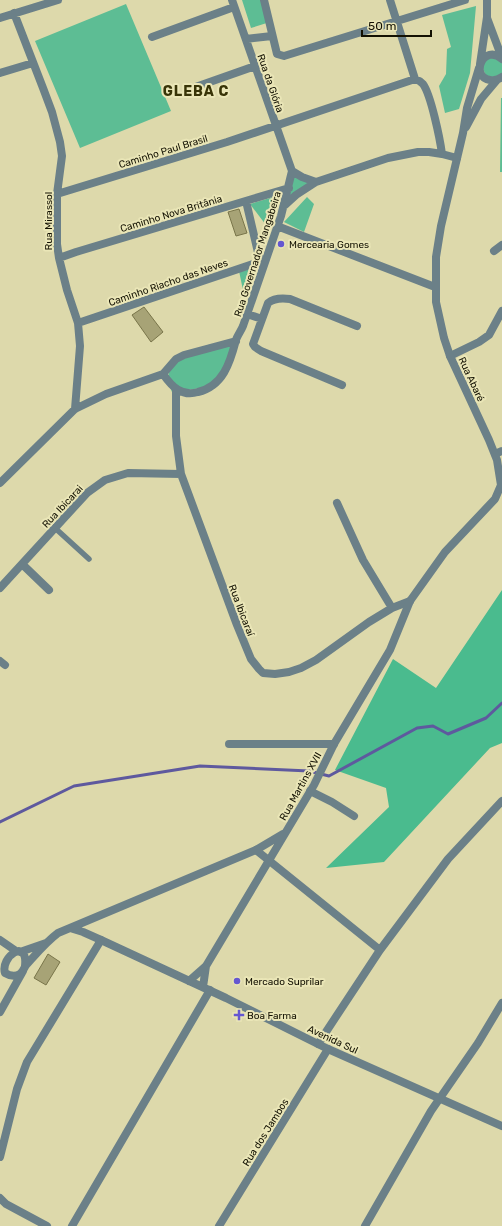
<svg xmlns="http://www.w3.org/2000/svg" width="502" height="1226" font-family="Rubik,sans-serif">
<rect width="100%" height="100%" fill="#ddd9ab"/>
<!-- green -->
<path fill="#5dbd94" d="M242 0H262L270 22 251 28Z
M126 4 171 111 80 148 35 41Z
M476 6 470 73 459 109 445 113 439 86 446 74 447 49 451 47 442 15Z
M490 56 502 60V75L487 78 481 64Z
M501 98H502V172H500Z
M294 176 311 182 289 197Z
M280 195 269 229 250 204Z
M307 197 314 204 304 232 284 222Z
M255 268 244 295 239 271Z
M239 339 221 377 201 388 172 392C166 378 167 373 176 360Z"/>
<!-- forest -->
<path fill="#4abb8e" d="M502 590V743L490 748 384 862 326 868 389 807 386 788 335 770 393 659 436 688Z"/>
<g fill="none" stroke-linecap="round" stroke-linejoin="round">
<!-- stream -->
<path stroke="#5e599e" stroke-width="3" d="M0 822 74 786 200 766 309 771 329 776 417 728 433 726 448 734 486 718 502 703"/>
</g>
<!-- building -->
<path fill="#a7a376" stroke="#79754a" d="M239 209 247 233 236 236 228 212Z
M144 307 163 332 151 342 132 315Z
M48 954 60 962 46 985 34 978Z"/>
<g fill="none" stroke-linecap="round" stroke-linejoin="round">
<!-- service -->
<path stroke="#6b8088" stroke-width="5.5" d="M55 528 89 559"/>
<!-- minor -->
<path stroke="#6b8088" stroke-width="8" d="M232 0 292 171
M264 0 277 54 284 56 465 0
M390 0 415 79C418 80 421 82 423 84 431 95 440 139 442 154
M14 13 43 88 52 112 60 142 62 156 57 194V244L59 258 67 290 78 323 80 346 75 409
M0 18 58 0
M152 37 234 7
M246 39 272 36
M0 73 33 63
M187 90 255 66
M292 171 302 177 316 182
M57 194 227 142 415 79
M246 201 260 261
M285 205 296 195 316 182 388 158 418 152H429L442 154 457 158
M277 226 435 287
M494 251 502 245
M59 258 76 252 289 188
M247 314 262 319
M78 323 265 260
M450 356 479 342 489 335 502 311
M163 374C172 387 182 397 198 392 223 386 230 363 236 340 237 336 241 331 243 326L281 216 292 171
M342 385 261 351 255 347 253 344 268 303C274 298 283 298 290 299L357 326
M176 390V436L181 474 237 625 251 659 259 669 263 673 275 674 289 672 301 668 316 660 369 622 392 608 410 601
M495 454 502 451
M0 483 75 409 106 394 163 374 176 359 184 355 236 341
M337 503 363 560 392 608
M22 564 49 590
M0 588 87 493 105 480 128 473 181 474
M0 661 5 665
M229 744H334
M310 791 332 802 354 816
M256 850 380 950
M318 1044 380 950 448 859 502 801
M0 1157 17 1089 27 1062 101 940
M0 1198 6 1204 47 1226
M72 1226 210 990
M219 1226 328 1049
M365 1226 431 1111 478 1043 502 1003"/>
<!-- tertiary -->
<path stroke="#6b8088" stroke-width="8" d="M487 18 502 58
M502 59C484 43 469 76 490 80 495 81 498 80 502 77
M480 64 487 17V0
M466 127 481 99 497 80
M70 928 83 932 101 940 226 998 328 1049 502 1126
M0 940 16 951
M20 952 46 943
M25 966C28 937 0 957 5 973 10 976 15 977 20 974 24 971 24 967 27 964 37 953 46 942 58 933L256 850 283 834
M189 981 206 966 314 785 334 744 390 650 410 601 445 552 495 499 501 485 497 460 489 440 450 356 444 338 436 302V257L441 226 463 133 467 108 479 68
M203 987 206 966
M0 1012 23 971"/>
</g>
<!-- markers -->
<g fill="#6557d0" stroke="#eae6b7" stroke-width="1.5">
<circle cx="281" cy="244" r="4"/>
<circle cx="237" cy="981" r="4"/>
<path d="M237 1009h4v4h4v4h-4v4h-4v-4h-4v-4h4z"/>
</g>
<g text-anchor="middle" stroke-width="4" stroke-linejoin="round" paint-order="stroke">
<!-- street labels -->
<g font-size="10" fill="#131102" stroke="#eae6b7">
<text transform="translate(271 83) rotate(71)" y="4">Rua da Glória</text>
<text transform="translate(163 151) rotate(-17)" y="4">Caminho Paul Brasil</text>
<text transform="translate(171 213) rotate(-17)" y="4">Caminho Nova Britânia</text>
<text transform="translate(48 221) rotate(-90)" y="4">Rua Mirassol</text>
<text transform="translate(257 254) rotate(-72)" y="4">Rua Governador Mangabeira</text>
<text transform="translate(168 282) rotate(-19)" y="4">Caminho Riacho das Neves</text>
<text transform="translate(472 379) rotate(65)" y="4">Rua Abaré</text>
<text transform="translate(62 506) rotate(-47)" y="4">Rua Ibicarai</text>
<text transform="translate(242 610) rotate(69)" y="4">Rua Ibicaraí</text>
<text transform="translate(300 786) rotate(-61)" y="4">Rua Martins XVII</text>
<text transform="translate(333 1039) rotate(25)" y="4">Avenida Sul</text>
<text transform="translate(265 1132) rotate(-58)" y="4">Rua dos Jambos</text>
</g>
<!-- poi labels -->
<g font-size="10" fill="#131102" stroke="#eae6b7" text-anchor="start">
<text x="289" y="248">Mercearia Gomes</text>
<text x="245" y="985">Mercado Suprilar</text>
<text x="247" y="1019">Boa Farma</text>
</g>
<!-- district labels -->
<g font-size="14" font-weight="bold" letter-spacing="1" fill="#383407" stroke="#eae6b7">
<text x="196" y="96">GLEBA C</text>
</g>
</g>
<!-- scale -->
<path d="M362 30v6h69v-6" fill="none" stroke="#131102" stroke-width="2"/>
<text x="368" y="30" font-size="12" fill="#131102" stroke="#eae6b7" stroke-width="3" paint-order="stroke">50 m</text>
</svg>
